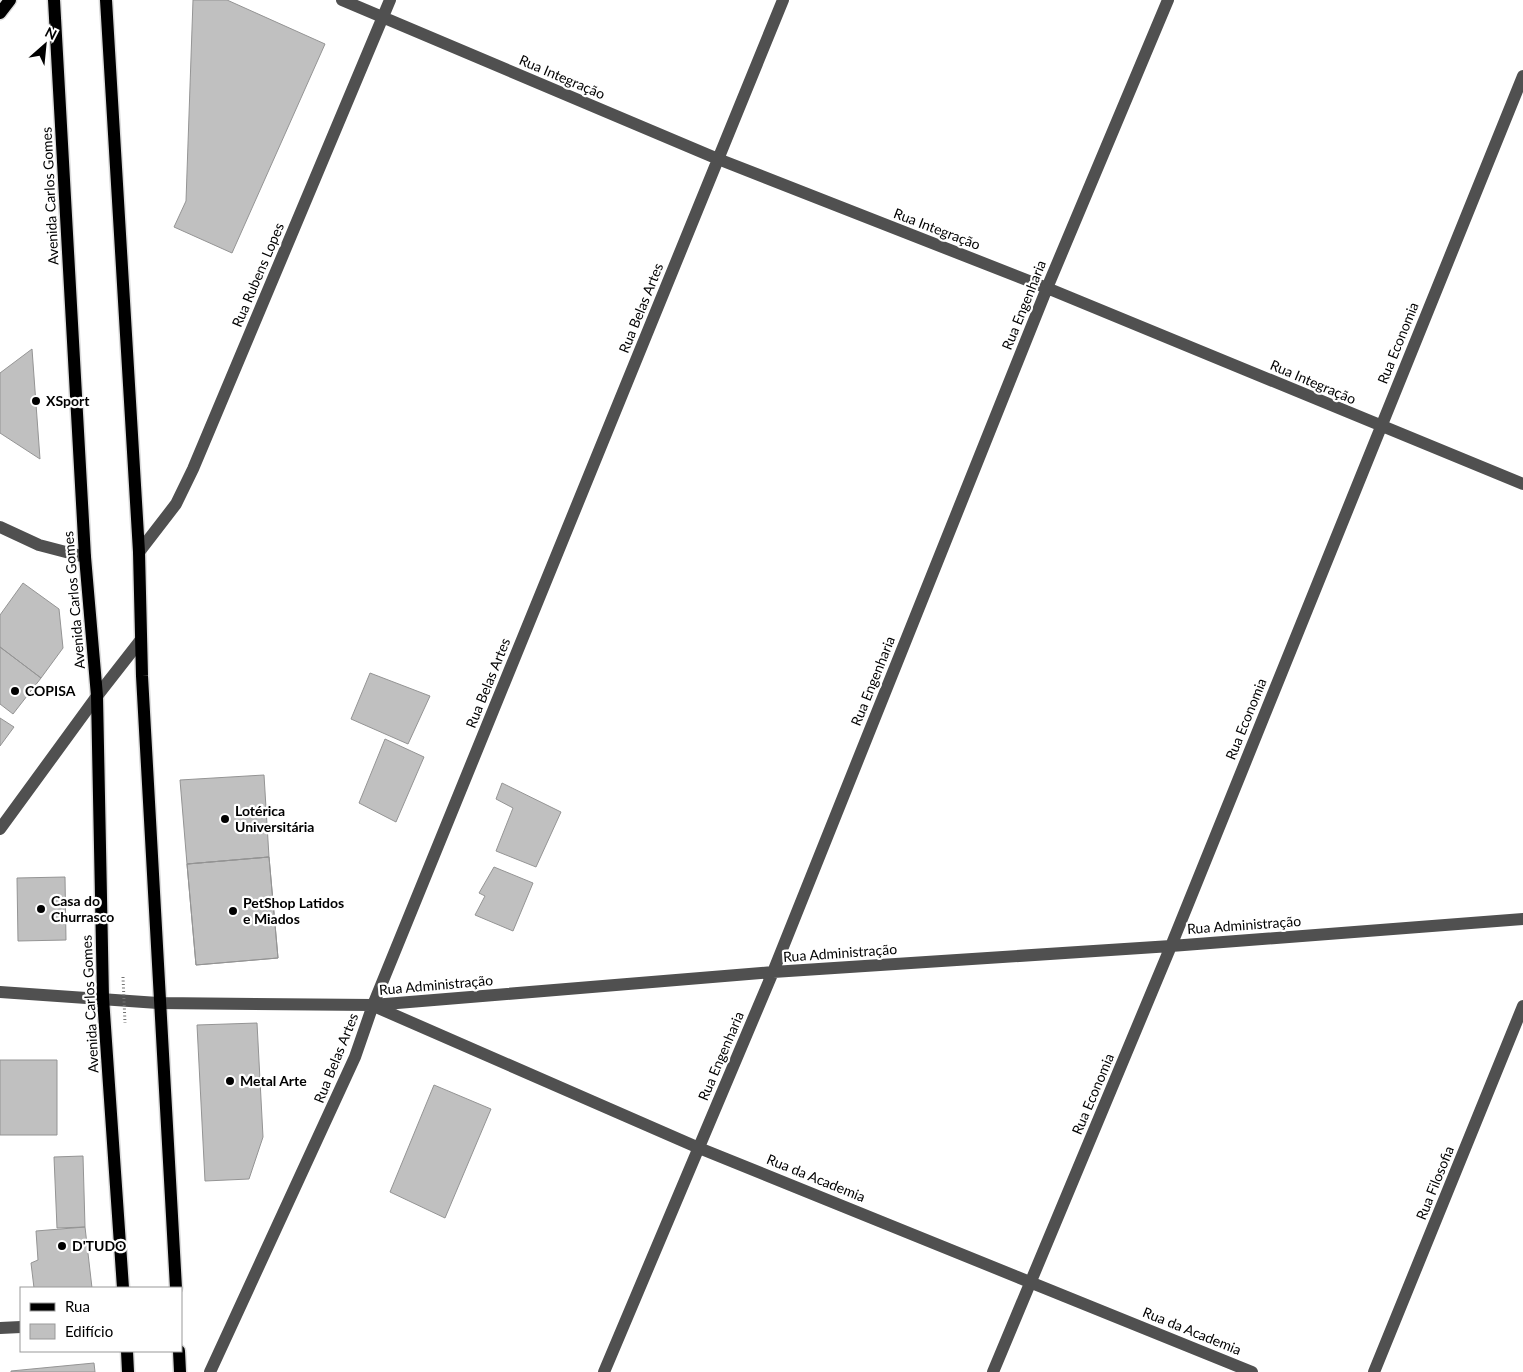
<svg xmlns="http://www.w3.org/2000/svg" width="1523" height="1372" font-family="Lato,sans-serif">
<rect width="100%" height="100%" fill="#fff"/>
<!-- building -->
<path fill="#c0c0c0" stroke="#949494" d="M193 0H227L325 44 232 253 174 227 186 201Z
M32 349 40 459 0 433V373Z
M23 583 59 609 63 648 41 678 0 647V615Z
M0 647 41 678 13 714 0 704Z
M370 673 430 696 408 744 351 719Z
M0 718 14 727 0 746Z
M385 739 424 757 396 822 359 803Z
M264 775 269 857 187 864 180 780Z
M502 783 561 812 536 867 496 851 513 808 496 799Z
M269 857 278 958 196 965 187 864Z
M269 857 278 958 196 965 187 864Z
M494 867 533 883 513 931 475 915 485 896 479 893Z
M65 877 66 940 18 941 17 878Z
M257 1023 263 1137 249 1179 205 1181 197 1025Z
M0 1060H57V1135H0Z
M434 1085 491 1109 445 1218 390 1192Z
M83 1156 85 1227 57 1228 54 1157Z
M85 1227 92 1288H34L31 1263 38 1260 36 1231Z
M94 1363 95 1372H11V1371Z"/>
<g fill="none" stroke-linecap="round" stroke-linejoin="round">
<!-- major casing -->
<g stroke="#dbdbdb" stroke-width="15">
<path id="major" d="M54 0 85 557 97 696 103 998 123 1288
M106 0 139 552 142 676 176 1288
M0 13 10 0
M127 1351 128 1372
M179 1351 180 1372"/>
</g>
<!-- minor -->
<path stroke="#505050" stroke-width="12" d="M342 0 718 159 1047 288 1523 484
M0 527 39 545 85 557
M139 552 176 504 193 469 390 0
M0 829 97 696 140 641
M0 992 158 1003 373 1005 773 972 1171 946 1523 919
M376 1007 699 1148 1252 1372
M0 1328 21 1327
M210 1372 355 1057 373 1005 783 0
M604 1372 773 972 1047 288 1168 0
M993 1372 1171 946 1523 76
M1374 1372 1523 1006"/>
<!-- major -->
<use href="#major" stroke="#000" stroke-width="12"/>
<!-- path-bridge -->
<path stroke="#727272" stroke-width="3" stroke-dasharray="1 2.5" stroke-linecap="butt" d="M123 977 125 1023"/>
</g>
<!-- markers -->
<g fill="#000" stroke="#fff" stroke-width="2">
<circle cx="36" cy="401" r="5"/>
<circle cx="15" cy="691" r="5"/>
<circle cx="225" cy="819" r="5"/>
<circle cx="41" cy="909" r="5"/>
<circle cx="233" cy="911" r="5"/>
<circle cx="230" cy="1081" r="5"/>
<circle cx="62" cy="1246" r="5"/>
</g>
<g text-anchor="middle" stroke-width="4.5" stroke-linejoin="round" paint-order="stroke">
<!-- street labels -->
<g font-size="14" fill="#000" stroke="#fff">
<text transform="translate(562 77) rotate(23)" y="5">Rua Integração</text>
<text transform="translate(50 196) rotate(-93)" y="5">Avenida Carlos Gomes</text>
<text transform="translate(937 229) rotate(21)" y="5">Rua Integração</text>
<text transform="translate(258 275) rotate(-67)" y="5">Rua Rubens Lopes</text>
<text transform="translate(1024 305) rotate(-68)" y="5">Rua Engenharia</text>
<text transform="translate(641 308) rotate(-68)" y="5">Rua Belas Artes</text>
<text transform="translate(1398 343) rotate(-68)" y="5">Rua Economia</text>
<text transform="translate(1313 382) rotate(23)" y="5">Rua Integração</text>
<text transform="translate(74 600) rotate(-95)" y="5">Avenida Carlos Gomes</text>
<text transform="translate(873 681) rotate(-68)" y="5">Rua Engenharia</text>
<text transform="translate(488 683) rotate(-68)" y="5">Rua Belas Artes</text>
<text transform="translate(1246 719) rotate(-68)" y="5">Rua Economia</text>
<text transform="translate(1244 925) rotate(-4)" y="5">Rua Administração</text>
<text transform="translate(840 953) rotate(-4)" y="5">Rua Administração</text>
<text transform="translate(436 985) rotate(-5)" y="5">Rua Administração</text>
<text transform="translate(90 1004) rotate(-93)" y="5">Avenida Carlos Gomes</text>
<text transform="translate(721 1056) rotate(-67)" y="5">Rua Engenharia</text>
<text transform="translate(336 1058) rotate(-68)" y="5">Rua Belas Artes</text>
<text transform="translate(1093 1094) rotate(-67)" y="5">Rua Economia</text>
<text transform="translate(816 1178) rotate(22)" y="5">Rua da Academia</text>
<text transform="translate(1435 1183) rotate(-68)" y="5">Rua Filosofia</text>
<text transform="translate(1192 1331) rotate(22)" y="5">Rua da Academia</text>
</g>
<!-- poi labels -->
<g font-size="14" font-weight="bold" fill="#000" stroke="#fff" text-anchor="start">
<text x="46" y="406">XSport</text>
<text x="25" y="696">COPISA</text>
<text x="235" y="816">Lotérica<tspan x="235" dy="16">Universitária</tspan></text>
<text x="51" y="906">Casa do<tspan x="51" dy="16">Churrasco</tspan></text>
<text x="243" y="908">PetShop Latidos<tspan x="243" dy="16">e Miados</tspan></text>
<text x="240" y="1086">Metal Arte</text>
<text x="72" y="1251">D'TUDO</text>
</g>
</g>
<!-- legend -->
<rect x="20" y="1287" width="162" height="65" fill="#ffffff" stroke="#999999"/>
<rect x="30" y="1303" width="25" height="8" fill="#000000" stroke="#999999"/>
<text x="65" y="1312" font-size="15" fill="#000000">Rua</text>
<rect x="30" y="1324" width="25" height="15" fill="#c0c0c0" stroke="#999999"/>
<text x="65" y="1337" font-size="15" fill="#000000">Edifício</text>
<!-- north arrow -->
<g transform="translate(45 45) rotate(27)" stroke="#ffffff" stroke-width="4" paint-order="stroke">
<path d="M0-4L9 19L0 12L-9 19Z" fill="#000000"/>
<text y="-8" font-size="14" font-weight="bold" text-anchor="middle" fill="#000000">N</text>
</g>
</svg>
